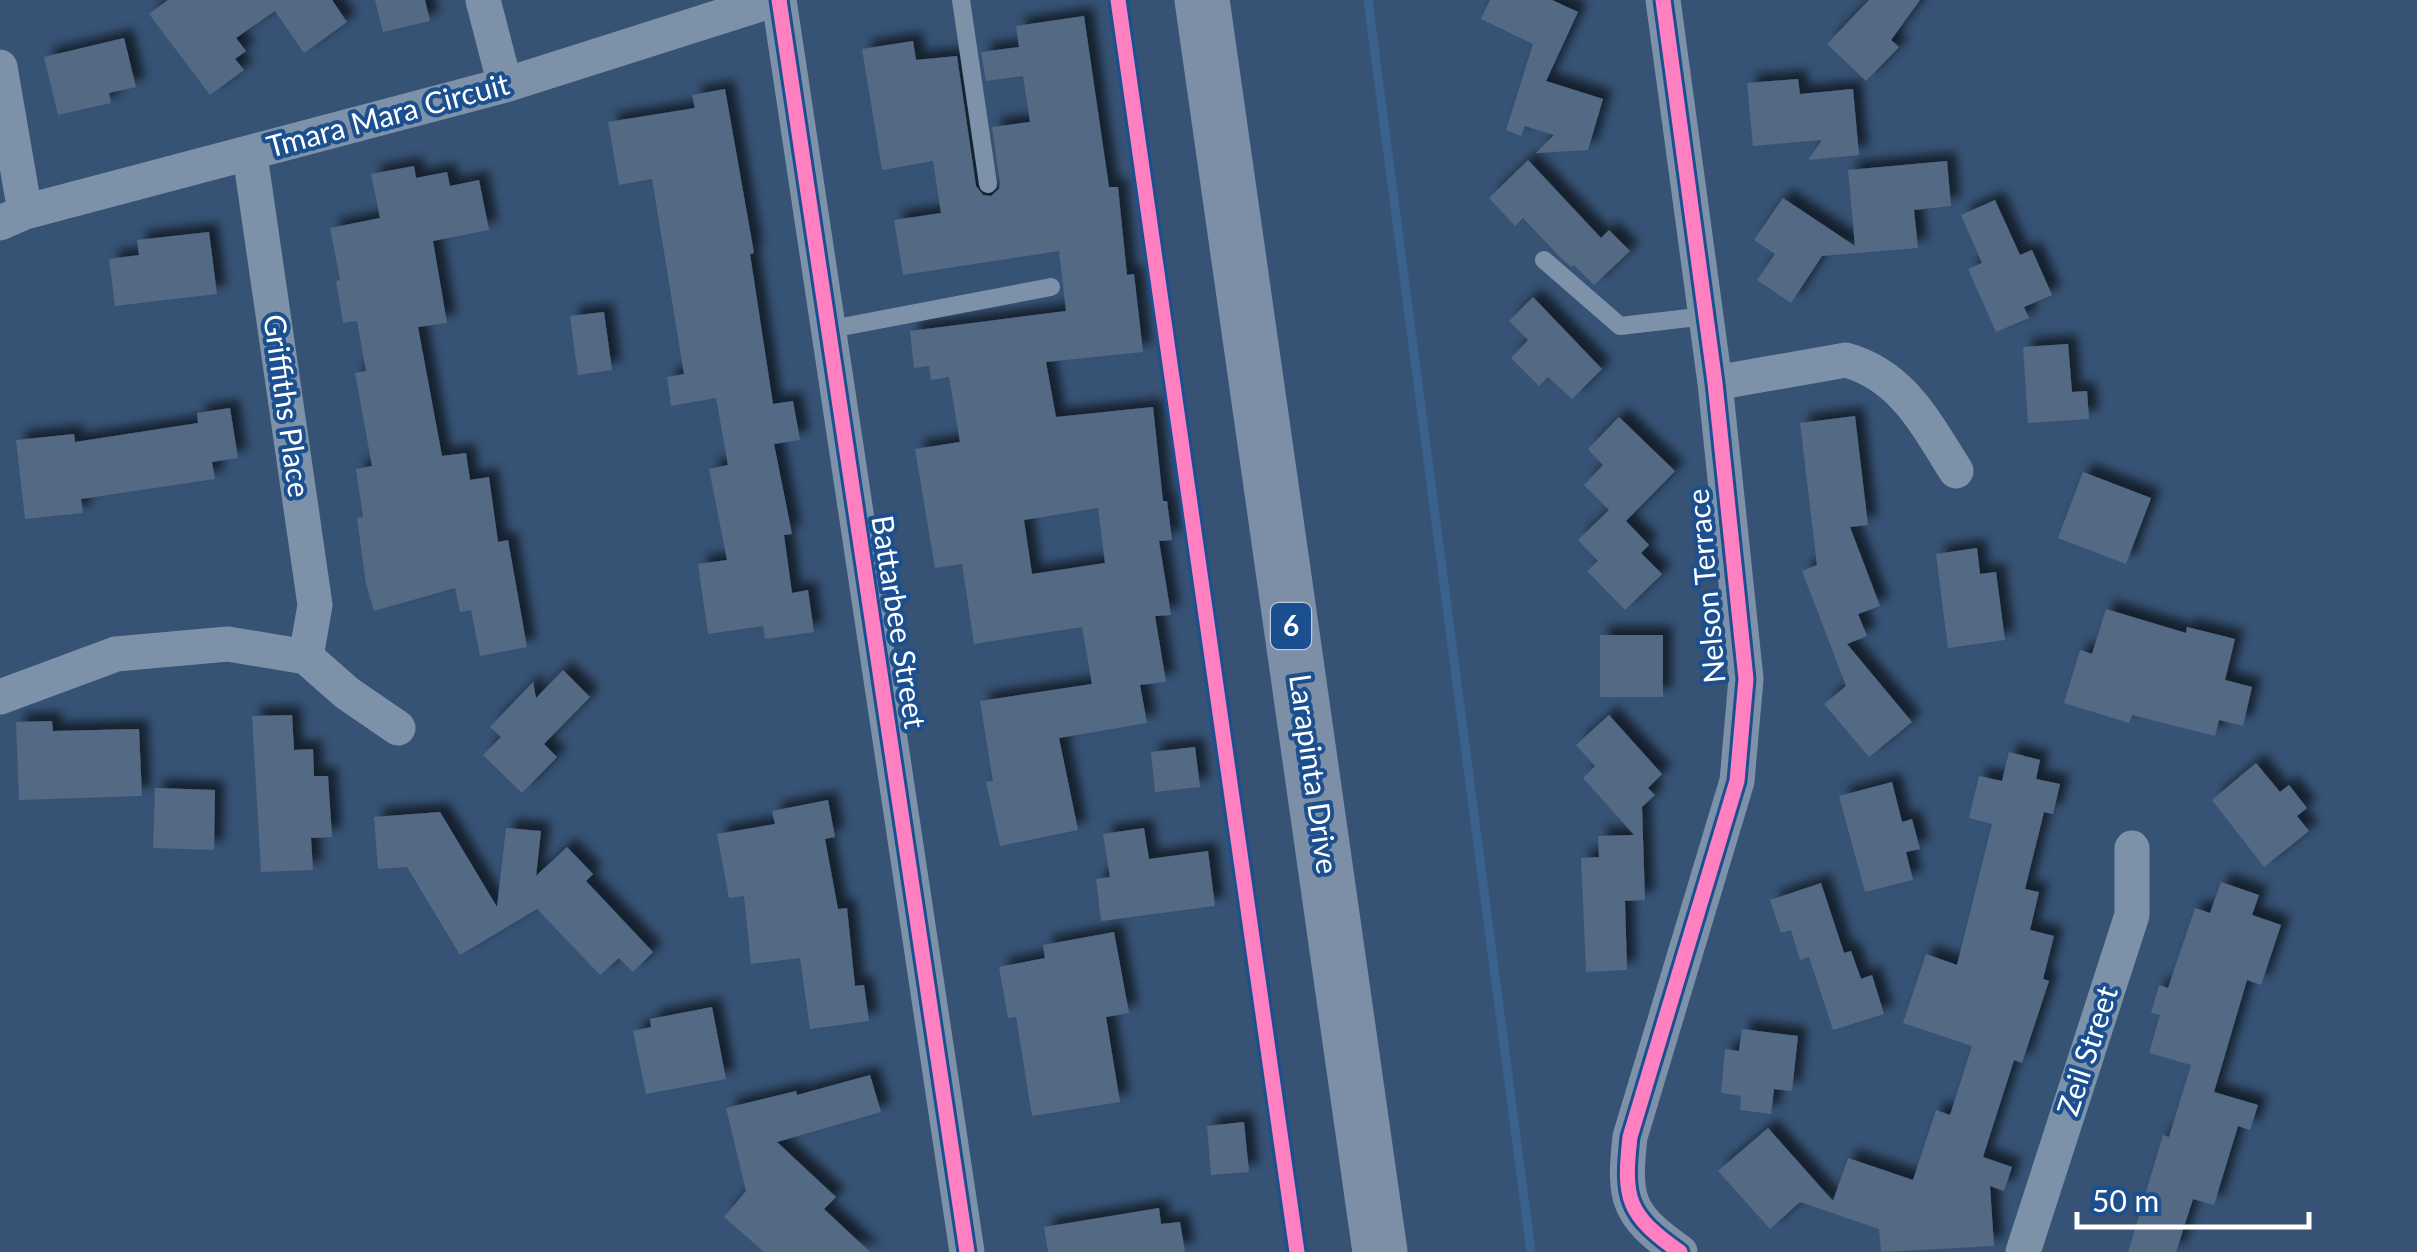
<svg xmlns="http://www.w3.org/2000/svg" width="2417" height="1252" font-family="Lato,sans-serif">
<defs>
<filter id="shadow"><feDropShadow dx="9" dy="-9" stdDeviation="5" flood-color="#0009"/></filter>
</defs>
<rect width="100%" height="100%" fill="#365274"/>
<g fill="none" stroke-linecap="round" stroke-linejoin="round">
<!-- stream -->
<path stroke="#3b618d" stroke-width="9" d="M1368 0 1531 1252"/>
</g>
<!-- building -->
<path fill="#526984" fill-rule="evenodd" filter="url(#shadow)" d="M168 0H332L347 22 304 53 275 11 236 38 246 51 235 59 244 70 210 95 149 14Z
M375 0H425L430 21 383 32Z
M1490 0H1552L1578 12 1546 81 1603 99 1588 150 1536 153 1554 135 1525 126 1521 136 1506 130 1533 44 1481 19Z
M1869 0H1920L1891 40 1899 47 1866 81 1827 44Z
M1084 16 1109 187H1118L1127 275 1134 274 1143 352 1046 362 1056 417 1153 407 1163 501H1167L1172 540 1159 541 1171 615 1155 616 1166 682 1140 685 1147 723 1059 738 1078 830 1000 846 986 782 993 781 980 701 1092 684 1082 627 974 644 962 564 935 568 915 449 960 442 949 377 931 380 929 366 914 368 910 331 1066 311 1059 251 903 275 894 220 941 213 933 161 882 170 862 49 913 41 916 60 957 56 976 186 983 195 991 196 999 189 1000 183 992 127 1030 122 1023 76 986 81 981 52 1019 47 1016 26ZM1098 508 1105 563 1032 574 1024 520Z
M124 38 136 87 109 93 111 103 58 115 44 57Z
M1798 79 1800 94 1853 89 1859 155 1808 160 1822 140 1753 146 1747 83Z
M725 89 754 253 750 254 773 404 793 401 800 440 774 444 792 534 784 535 792 593 808 590 814 632 765 639 763 626 708 634 698 564 727 560 709 469 728 465 716 398 671 406 667 377 684 374 652 179 619 185 608 122 695 108 692 95Z
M1528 160 1601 238 1609 230 1630 251 1594 285 1574 265 1571 267 1558 255 1523 218 1515 226 1489 198Z
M1947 161 1951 206 1914 210 1918 248 1822 256 1791 303 1757 280 1775 254 1754 240 1783 198 1855 246 1848 170Z
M414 166 416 178 447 172 450 186 479 180 489 230 433 241 447 323 418 327 442 456 466 453 470 480 489 477 498 542 508 540 527 647 480 656 471 610 460 612 455 588 374 611 366 584 357 518 363 517 356 469 372 466 355 373 366 371 357 321 343 323 336 281 340 280 330 228 380 218 371 174Z
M1995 200 2020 255 2032 250 2052 295 2024 307 2029 318 1996 332 1968 269 1982 263 1961 215Z
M209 232 217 294 115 306 109 259 139 255 137 240Z
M1533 297 1602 369 1572 399 1548 377 1539 386 1511 358 1528 340 1509 321Z
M604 312 612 370 578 375 570 316Z
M2068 344 2072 392 2087 391 2089 419 2028 423 2023 347Z
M230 408 238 458 212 462 215 479 81 499 83 513 25 519 16 440 74 434 75 442 198 423 197 413Z
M1855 416 1868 525 1850 527 1880 606 1858 614 1867 636 1847 644 1912 722 1869 757 1824 704 1846 686 1802 571 1817 565 1800 423Z
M1619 417 1675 471 1626 521 1649 545 1641 553 1662 574 1625 610 1587 571 1598 561 1578 540 1609 510 1584 485 1603 465 1588 449Z
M2083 472 2151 498 2126 564 2058 538Z
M1977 548 1980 574 1996 572 2005 640 1948 648 1936 554Z
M2106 609 2186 633 2187 627 2235 639 2225 680 2252 687 2243 726 2219 720 2215 736 2132 715 2129 723 2064 703 2080 650 2092 654Z
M1600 635H1663V697H1600Z
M563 670 590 697 544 744 557 757 522 793 483 755 501 737 490 727 533 682 536 698Z
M292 715 294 750 313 749 314 776H328L332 837 311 838 313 870 261 872 252 716Z
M1609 715 1662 774 1648 788 1655 795 1642 807 1645 900 1625 901 1627 970 1586 972 1581 858 1599 857 1598 836 1634 835 1583 778 1595 766 1576 745Z
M52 721 53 731 139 729 142 796 19 800 16 722Z
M1195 747 1200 787 1155 792 1151 752Z
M2009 752 2040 760 2036 779 2060 784 2053 814 2044 812 2025 889 2039 892 2030 930 2054 936 2043 979 2049 981 2022 1063 2014 1060 1983 1157 2012 1167 2004 1191 1990 1186 1994 1246 1881 1252 1879 1229 1800 1202 1770 1229 1718 1171 1768 1128 1833 1201 1848 1158 1913 1180 1936 1110 1950 1115 1972 1046 1903 1023 1926 954 1957 965 1992 824 1969 818 1979 776 2002 781Z
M2256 763 2280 792 2289 785 2307 808 2297 816 2309 831 2264 867 2212 800Z
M1892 782 1902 822 1912 819 1920 849 1906 852 1913 880 1865 892 1839 796Z
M155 788 215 790 214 850 153 848Z
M828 800 835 837 825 839 838 909 847 908 855 986 864 985 869 1021 810 1029 800 958 751 964 744 896 729 898 717 834 775 824 772 811Z
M440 812 497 907 506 828 541 831 536 876 567 847 593 874 586 881 653 952 633 972 619 958 600 975 537 909 460 955 407 867 378 869 374 817Z
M1144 828 1149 859 1208 851 1215 906 1101 921 1096 879 1110 877 1103 834Z
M2221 882 2259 895 2252 915 2281 925 2261 985 2247 980 2214 1092 2258 1105 2250 1130 2238 1126 2214 1205 2193 1199 2176 1252H2128L2163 1135 2169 1137 2191 1065 2149 1053 2160 1015 2151 1013 2159 985 2168 988 2195 908 2210 913Z
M1821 883 1844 953 1851 951 1861 979 1872 975 1884 1014 1833 1030 1809 957 1800 960 1791 930 1781 933 1770 900Z
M1114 932 1129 1013 1106 1017 1120 1102 1032 1116 1016 1017 1008 1018 999 967 1045 958 1043 945Z
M712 1007 726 1079 646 1094 633 1031 651 1027 650 1019Z
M1742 1029 1798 1036 1792 1091 1774 1089 1771 1114 1740 1110 1741 1096 1721 1093 1725 1049 1739 1051Z
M870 1075 881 1112 777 1142 836 1197 824 1209 870 1252H764L724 1217 746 1191 726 1108 796 1091 797 1095Z
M1244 1122 1249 1172 1211 1175 1207 1126Z
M1159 1208 1161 1224 1180 1222 1185 1252H1048L1044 1227Z"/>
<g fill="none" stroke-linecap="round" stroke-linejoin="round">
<!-- service -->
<path stroke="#7d92a8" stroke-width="18" d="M961 0 988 184
M1544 260 1620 326 1706 316
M826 330 1051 287"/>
<!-- minor -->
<path stroke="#7d92a8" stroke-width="35" d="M483 0 505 85
M779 0 967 1252
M1663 0 1715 383 1746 679 1737 781 1630 1137C1623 1199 1627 1215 1680 1252
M0 67 25 212
M250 155 315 605 306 657
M0 223 25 212 505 85 773 0
M1715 383 1846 360C1903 376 1926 424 1956 471
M0 697 116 654 228 644 306 657 347 693 398 728
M2023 1252 2132 915V848"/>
<!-- primary -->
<path stroke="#7d8ea7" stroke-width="55" d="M1202 0 1380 1252"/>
<!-- cycleway casing -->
<g stroke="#1b4f8f" stroke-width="21">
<path id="cycleway" d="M779 0 967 1252
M1118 0 1297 1252
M1663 0 1715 383 1746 679 1737 781 1630 1137C1623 1199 1627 1215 1680 1252"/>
</g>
<!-- cycleway -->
<use href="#cycleway" stroke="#ff80c0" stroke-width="15"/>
</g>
<g text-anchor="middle" stroke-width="8" stroke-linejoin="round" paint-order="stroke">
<!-- shield labels -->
<rect fill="#1b4f8f" stroke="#bbcadd" stroke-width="2.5" x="1271" y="603" width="40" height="46" rx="8"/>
<g font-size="28" font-weight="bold" fill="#fff">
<text x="1291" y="636">6</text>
</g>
<!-- street labels -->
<g font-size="30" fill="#fff" stroke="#1b4f8f">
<text transform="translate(388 116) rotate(-15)" y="10">Tmara Mara Circuit</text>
<text transform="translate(286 406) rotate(82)" y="10">Griffiths Place</text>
<text transform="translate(1707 586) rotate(-95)" y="10">Nelson Terrace</text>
<text transform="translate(898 622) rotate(81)" y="10">Battarbee Street</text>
<text transform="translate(1313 774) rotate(82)" y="10">Larapinta Drive</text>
<text transform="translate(2088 1051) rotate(-72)" y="10">Zeil Street</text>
</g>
</g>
<!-- scale -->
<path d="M2077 1212v15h232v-15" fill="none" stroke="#ffffff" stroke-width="5"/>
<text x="2092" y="1212" font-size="30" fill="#ffffff" stroke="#1b4f8f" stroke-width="8" paint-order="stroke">50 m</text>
</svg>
